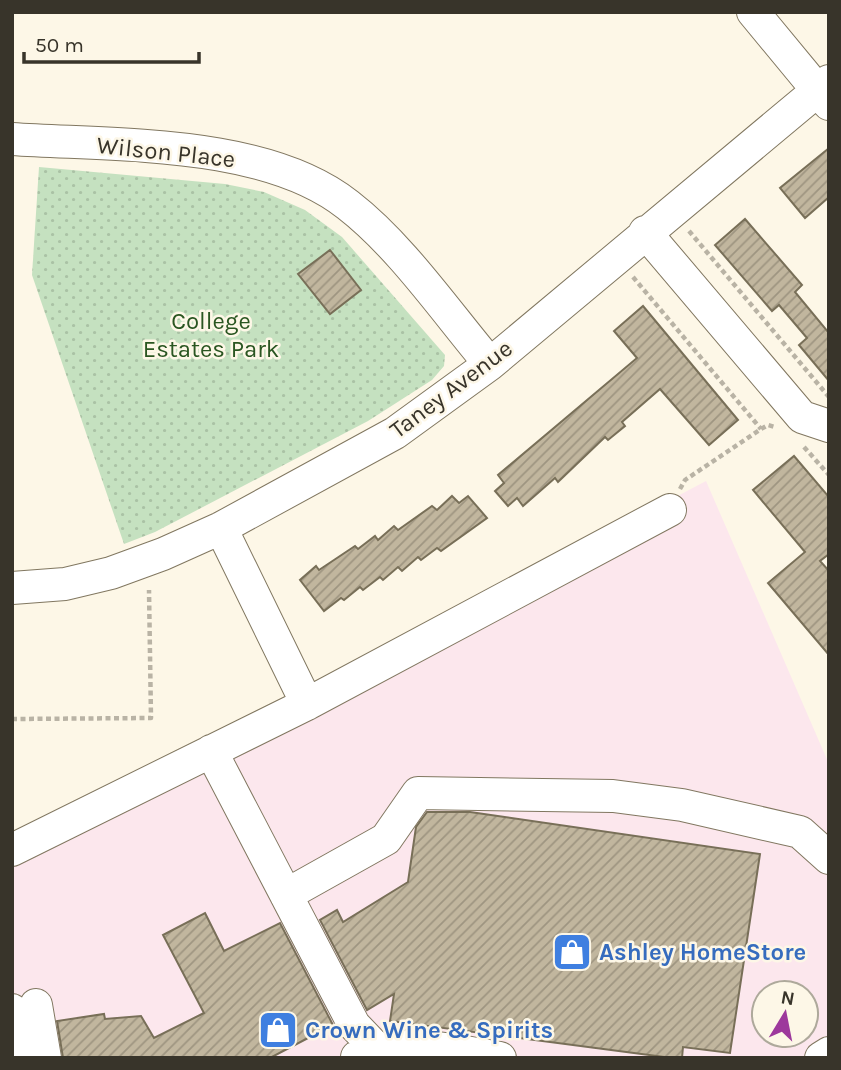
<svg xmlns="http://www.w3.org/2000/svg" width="841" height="1070" font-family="Karla,sans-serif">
<defs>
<pattern id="park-dots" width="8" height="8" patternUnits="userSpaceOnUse" patternTransform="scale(1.75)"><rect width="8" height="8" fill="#c5e1c0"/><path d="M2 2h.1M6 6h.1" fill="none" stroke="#aac2a5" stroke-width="1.8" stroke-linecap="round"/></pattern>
<pattern id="building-hatch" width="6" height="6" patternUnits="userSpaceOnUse" patternTransform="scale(1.75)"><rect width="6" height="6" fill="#c1b69e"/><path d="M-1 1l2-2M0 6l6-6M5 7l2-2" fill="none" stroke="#9e9581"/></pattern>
</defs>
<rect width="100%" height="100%" fill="#fdf7e7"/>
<!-- commercial -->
<path fill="#fce7ed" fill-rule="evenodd" d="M706 481 829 764V1058H12V839L220 737ZM764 993H806V1035H764Z"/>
<!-- park -->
<path fill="url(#park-dots)" d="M39 167 225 184 264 192 305 210 342 237 445 355 444 366 432 380 368 421 155 532 124 544 32 275Z"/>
<!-- building -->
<path fill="url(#building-hatch)" stroke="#786f58" stroke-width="2" d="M829 148V197L805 218 780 188Z
M745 219 802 285 795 292 829 333V381L799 345 807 338 779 305 772 311 715 245Z
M330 250 361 290 330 314 298 274Z
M643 306 738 420 709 445 660 389 622 422 625 426 608 440 605 437 558 482 555 478 523 506 517 498 508 506 495 491 504 483 498 475 637 358 614 331Z
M794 456 829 497V554L820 561 829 571V655L768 583 805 552 753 490Z
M452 496 459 503 468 496 487 518 441 551 437 548 421 560 418 557 402 571 398 567 383 580 380 577 363 590 360 587 344 600 341 598 324 611 300 580 316 566 319 570 355 546 358 549 375 536 378 540 394 526 398 530 432 506 437 510Z
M427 812H470L760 854 730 1053 683 1047 682 1058H672L390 1021 394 994 367 1010 320 920 337 910 343 922 408 882 416 827Z
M205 913 224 951 280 923 333 1025 270 1058H63L57 1021 104 1014 105 1019 141 1016 154 1038 204 1013 163 935Z"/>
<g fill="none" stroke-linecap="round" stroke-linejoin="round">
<!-- minor casing -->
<g stroke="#817760" stroke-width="34">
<path id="minor" d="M753 12 829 104
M12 139C114 146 265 139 348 205 401 246 446 312 490 364
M645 232 802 417 829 426
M221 528 307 704
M12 588 65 584 111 573 163 554 221 528 395 433 490 364 829 81
M211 751 354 1025 376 1048
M12 850 307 704 670 510
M286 895 386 839 418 793 613 796 682 805 800 832 829 858
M36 1005 45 1058
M12 1010 19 1058
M357 1057C402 1036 453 1051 500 1058
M821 1058 829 1053"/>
</g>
<!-- path -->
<path stroke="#b9b3a5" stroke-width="4.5" stroke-dasharray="5 3.5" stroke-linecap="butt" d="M689 231 829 397
M633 277 761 429
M804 447 829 475
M680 489 685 480 761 429 768 425 775 427
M12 719 151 718 149 590"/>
<!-- minor -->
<use href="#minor" stroke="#fff" stroke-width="32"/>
</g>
<!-- icons -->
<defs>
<g id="shop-square" transform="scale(2.0125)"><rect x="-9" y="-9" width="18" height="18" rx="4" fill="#3f7fe0" stroke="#fdf7e7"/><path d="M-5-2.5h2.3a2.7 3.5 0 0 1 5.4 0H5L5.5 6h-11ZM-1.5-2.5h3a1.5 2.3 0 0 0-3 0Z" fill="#fff"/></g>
</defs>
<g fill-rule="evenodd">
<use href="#shop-square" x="572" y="952"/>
<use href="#shop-square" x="278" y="1030"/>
</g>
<g text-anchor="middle" stroke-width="5" stroke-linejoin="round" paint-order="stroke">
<!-- street labels -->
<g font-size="24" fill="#38342a" stroke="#fdf7e7">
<text transform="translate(166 152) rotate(6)" y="8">Wilson Place</text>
<text transform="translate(451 389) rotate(-37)" y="8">Taney Avenue</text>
</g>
<!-- park labels -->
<g font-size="24" fill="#2a5621" stroke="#fdf7e7">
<text x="211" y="329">College<tspan x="211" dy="28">Estates Park</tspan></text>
</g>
<!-- shop labels -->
<g font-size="24" font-weight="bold" fill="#366cbe" stroke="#fdf7e7" text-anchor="start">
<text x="599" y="960">Ashley HomeStore</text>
<text x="305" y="1038">Crown Wine &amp; Spirits</text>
</g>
</g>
<!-- border -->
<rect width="841" height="1070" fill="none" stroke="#38342a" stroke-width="28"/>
<!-- north arrow -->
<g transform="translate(785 1014) rotate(10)"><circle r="33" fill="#fdf7e7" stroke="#aea99b" stroke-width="2"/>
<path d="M0-5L12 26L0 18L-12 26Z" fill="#9d389c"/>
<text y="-10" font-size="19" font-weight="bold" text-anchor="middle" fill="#38342a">N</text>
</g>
<!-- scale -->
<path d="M24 52v10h175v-10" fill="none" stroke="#38342a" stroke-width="3.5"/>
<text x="35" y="52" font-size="21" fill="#38342a" stroke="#fdf7e7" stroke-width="5" paint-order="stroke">50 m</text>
</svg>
